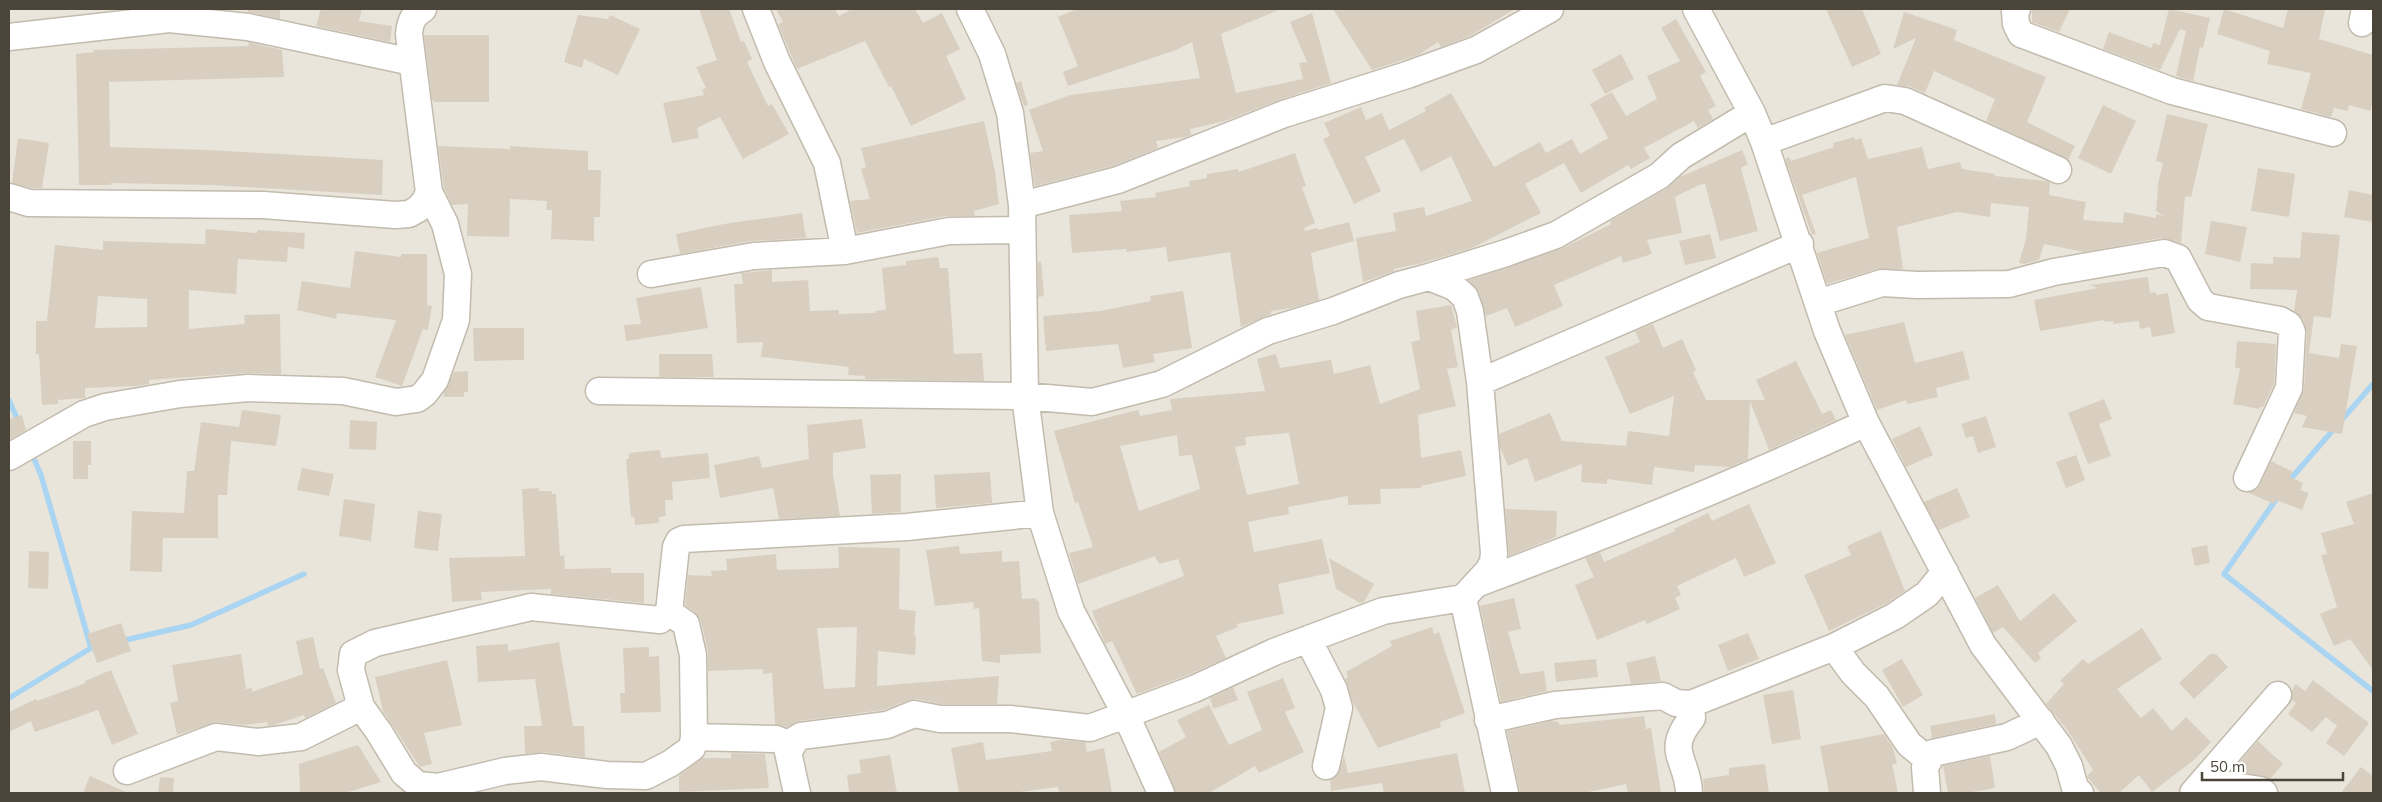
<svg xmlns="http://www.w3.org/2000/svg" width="2382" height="802" font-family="Mulish,sans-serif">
<rect width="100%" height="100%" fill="#f6f3ec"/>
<!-- residential -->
<path fill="#eae5da" d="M9 9H2373V793H9Z"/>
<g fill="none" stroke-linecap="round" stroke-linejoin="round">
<!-- stream -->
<path stroke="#a9d4f2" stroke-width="5.5" d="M9 400 19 423
M31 452 41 475 91 648
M2288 482 2373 384
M2277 498 2224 574 2373 691
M121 641 191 625 304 574
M9 698 91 648 98 647"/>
</g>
<!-- building -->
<path fill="#d8cfc1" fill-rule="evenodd" d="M248 9H280V19L248 12Z
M321 9H362L359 21 392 26 390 42 316 26Z
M699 9H729L741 42 744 41 752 59 747 62 768 106 772 104 789 134 743 159 720 117 697 128 699 138 672 143 663 103 704 95 702 90 706 88 696 67 717 60Z
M776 9H835L839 16 852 9H915L923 23 942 13 960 49 946 56 966 99 911 126 891 86 889 87 865 41 797 69 778 24 783 22Z
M1077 9H1281L1221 34 1236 93 1303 79 1299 63 1307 62 1290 22 1312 13 1331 83 1279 100 1225 121 1190 129 1191 135 1185 137 1156 141 1158 148 1113 166 1035 186 1030 153 1043 151 1029 110 1070 95 1200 78 1192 42 1176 50 1068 86 1063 72 1078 66 1058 17Z
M1333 9H1515L1470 36 1441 47 1438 42 1418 55 1372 70Z
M1826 9H1862L1881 54 1852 67Z
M2032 9H2070L2059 32 2032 22Z
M2169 9 2210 18 2203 48 2200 47 2193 81 2176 76 2186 31 2180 29 2160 70 2103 49 2109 32 2152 48 2153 43 2160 45Z
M2224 9 2283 28 2288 9H2325L2319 39 2373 55V101L2370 111 2349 105 2348 111 2334 108 2331 117 2301 109 2311 73 2267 64 2270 51 2217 34Z
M1904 12 1957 30 1954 40 2046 77 2027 122 2075 146 2068 160 1986 121 1995 99 1934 71 1925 93 1911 87 1897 85 1916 38 1893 49Z
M578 15 608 19 610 15 640 29 618 75 584 59 582 68 564 62Z
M1676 19 1706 72 1700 76 1716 106 1708 110 1713 119 1698 128 1694 121 1644 148 1650 158 1631 169 1628 165 1581 193 1564 163 1525 184 1541 213 1472 248 1422 263 1394 269V271L1363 282 1356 238 1396 231 1393 213 1424 207 1426 216 1472 201 1451 156 1421 172 1404 139 1365 157 1381 191 1354 204 1323 139 1330 136 1324 123 1361 107 1366 120 1382 113 1389 130 1426 111 1424 108 1451 93 1494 167 1540 142 1546 153 1572 139 1580 154 1608 138 1590 104 1612 92 1626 116 1657 99 1647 76 1680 61 1661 28Z
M424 35H489V102H435L432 100Z
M248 42 282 50 284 77 109 82 110 147 209 150 383 160 382 195 209 185 111 183V185H79L76 54 94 52 93 50 249 46Z
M1621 54 1634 79 1605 94 1592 70Z
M1021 81 1028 105 1024 106 1016 83Z
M2103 105 2136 121 2111 174 2078 158Z
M2167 114 2208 124 2191 197 2185 196 2181 243 2161 238 2084 252 2044 244 2039 260 2024 264 2019 263 2026 239 2029 207 1991 203 1990 217 1957 212 1897 227 1903 269H1878L1827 284 1817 253 1869 238 1856 177 1802 195 1816 234 1812 235 1785 159 1789 157 1791 161 1834 147 1833 143 1854 137 1855 140 1861 138 1868 159 1922 147 1928 169 1960 162 1962 169 1995 174V176L2047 181 2050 183 2049 195 2086 202 2083 220 2123 223 2124 212 2156 218V214L2165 216 2156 211 2158 188H2157L2163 163 2156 161Z
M984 121 995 171 999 204 974 211 975 216H946L857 233 850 201 870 199 861 169 866 167 861 148Z
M18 138 49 143 42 188H31L12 183Z
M438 146 510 149V146L588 151V170H601L600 217H594V241L551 239 552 210H546L547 201 510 199 509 237 467 236 468 204 452 205 444 188Z
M1742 150 1748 164 1741 168 1758 231 1720 241 1705 184 1699 185 1675 197 1682 233 1647 240 1652 254 1623 263 1621 256 1554 285 1563 306 1515 327 1507 308 1486 316 1479 292 1469 280 1563 248 1611 224 1610 221 1666 189 1680 177Z
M1295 153 1306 186 1302 187 1315 223 1304 228 1305 231 1317 228 1318 230 1349 222 1354 241 1311 253 1319 300 1292 308 1271 311V314L1241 327 1230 252 1168 262 1166 247 1127 252 1126 249 1072 253 1069 215 1122 211 1120 201 1156 197 1155 193 1190 186 1189 181 1207 178V174L1238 169 1239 172Z
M2258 168 2295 174 2289 217 2251 211Z
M2349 190 2373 195V222L2344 217Z
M802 213 806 238 751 241 680 254 676 234 724 224Z
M2211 221 2247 227 2240 262 2205 254Z
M206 229 257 233V230L305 233 304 249 288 247 287 262 238 259 236 294 189 290V329L245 324 244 315 280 314 281 374 247 373 149 380V384L137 386 85 388V398L58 400V404L42 405 39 354H36V321H47L55 245 103 250V241L205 244ZM98 296 147 299V327L95 328Z
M2302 232 2340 235 2331 318 2314 316 2309 353 2339 358 2341 344 2357 346 2342 434 2302 427 2307 416 2294 413 2304 389 2307 333 2303 319 2294 311 2297 290 2250 289 2251 263 2273 264V257L2300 258Z
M1710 234 1716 258 1685 265 1679 241Z
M355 251 401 257V254H427V305L432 306 428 330 423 329 402 386 375 377 396 320 337 313 336 319 297 310 302 281 350 288Z
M938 257 940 268H948L954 354 982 353 984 381 865 379V376L848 375 849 367 761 357 763 342 737 343 734 284H743L741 273 772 270V282L808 280 810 311 839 310V314L875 313V311L886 310 882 268 906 265V261Z
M1041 261 1044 296 1038 297V262Z
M2148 277 2150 293 2156 292V295L2168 293 2175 333 2152 337 2150 327 2140 329 2139 321 2113 324V321L2105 322 2104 320 2040 331 2034 300 2098 288 2090 285Z
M701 287 708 328 626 341 624 325 641 324 636 298Z
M1183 291 1192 348 1153 354 1155 362 1123 368 1118 344 1046 351 1043 316 1100 311 1151 301 1150 296Z
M1451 305 1457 327 1451 330 1458 367 1447 369 1456 406 1418 415 1421 458 1461 450 1466 476 1421 486V488L1380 489 1381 504 1348 505V496L1288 507 1289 514 1248 522 1254 552 1322 539 1330 573 1278 584 1284 614 1237 624 1238 627 1216 636 1226 658 1188 675 1137 694 1112 641 1105 644 1092 611 1184 576 1178 559 1159 564 1155 556 1078 584 1069 553 1093 547 1078 502 1075 503 1054 431 1138 410 1140 416 1172 410 1170 399 1265 391 1257 359 1276 354 1280 368 1331 360 1334 374 1370 365 1380 404 1420 389 1411 342 1420 340 1416 311ZM1289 433 1299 484 1247 495 1235 447 1246 445 1245 437ZM1177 435 1179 456 1192 455 1200 489 1139 511 1120 446Z
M1904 322 1915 363 1963 351 1970 379 1936 388 1938 397 1907 404 1906 400 1877 410 1845 335Z
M1653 324 1663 348 1682 339 1696 370 1693 372 1706 400H1765L1756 380 1796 361 1822 414 1831 410 1836 420 1769 450 1750 401 1748 459 1730 467 1695 465 1694 472 1654 467 1652 485 1607 479V484L1581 482 1582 464 1535 482 1527 458 1508 466 1500 447 1499 434 1550 413 1562 441 1626 446 1628 431 1669 436 1674 396 1630 414 1605 357 1640 342 1635 331Z
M473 328H524V360L474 361Z
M2237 341 2276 344 2274 384 2263 407H2260L2259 409 2233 404 2240 368H2235Z
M659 354H712L714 377H659Z
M468 371V392H464V397H444V392L454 372Z
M2104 399 2112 419 2099 424 2111 456 2088 464 2068 413Z
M242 410 281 415 276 446 231 441 227 495H218V538H163L162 572 130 571 132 511 184 513 187 471H194L201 422 239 427Z
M22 415 26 430 9 440V419Z
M1986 416 1996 447 1978 453 1973 436 1966 438 1961 424Z
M862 419 866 448 833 453V475L840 516 779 519 773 488 720 498 714 465 759 456 762 468 809 459 807 425Z
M350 420 377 422 376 450 349 449Z
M1920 426 1933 455 1906 467 1892 439Z
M73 441H91V465H88V479H73Z
M660 450 661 458 708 453 710 478 672 482 673 500H665L666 516 659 517V523L635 525 634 517H631L626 459H629V453Z
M2076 455 2085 480 2066 488 2056 462Z
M2271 461 2293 472 2290 477 2303 483 2300 490 2309 493 2302 510 2276 500 2274 504 2249 493 2256 490 2260 485Z
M302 468 334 474 329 496 297 490Z
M990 472 992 503 936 508 934 475Z
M901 474V512L872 514 870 475Z
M539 488V491H552V494H556L560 556 564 555 565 569 611 568V573H644V603L551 594V589L481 592 482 600 452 602 449 558 525 556 522 489Z
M1957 488 1970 517 1939 530 1924 502Z
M2373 493V670L2350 639 2334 646 2320 614 2337 607 2321 555 2327 554 2321 533 2354 524 2346 502Z
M344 499 375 504 371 541 339 536Z
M1749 504 1776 563 1744 577 1736 558 1677 586 1681 595 1675 598 1680 609 1647 624 1645 620 1597 640 1575 585 1594 577 1585 558 1600 552 1604 562 1675 531 1674 529 1708 513 1712 521Z
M1505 509 1557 511 1556 537 1509 556Z
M418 511 442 514 438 551 414 548Z
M1881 531 1905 591 1887 603 1829 631 1804 575 1851 555 1847 546Z
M2207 545 2210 563 2195 566 2191 548Z
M959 546 960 554 1002 551V562L1019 561 1022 599 1036 598 1037 601H1039L1041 653 1000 655V663L982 661 979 608 974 609 973 602 935 606 926 550Z
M838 547 900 548 899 609 916 611 914 635 916 636 915 655 878 651 877 686 999 676 997 704H941L917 699 909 700 883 710 799 721 787 727 775 724 772 673 763 674V669L708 671V652L701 621 695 612 685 605 688 575 712 576 711 571 727 570 726 559 776 554 777 570 839 568ZM857 627 855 687 824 689 817 628Z
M29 551 49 552 48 589 28 588Z
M1329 558 1374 584 1364 602 1360 603 1336 589Z
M1998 585 2020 621 2054 593 2077 621 2038 653 2041 658 2035 663 2003 627 1993 633 1975 598Z
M1514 598 1521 629 1508 632 1520 674 1544 671 1547 691 1501 702 1480 606Z
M121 623 131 651 97 663 87 634Z
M1432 627 1434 634 1439 632 1465 713 1440 722 1441 727 1378 748 1353 702 1345 679 1348 677 1346 672 1392 646 1390 641Z
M2142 628 2162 659 2117 689 2141 718 2153 708 2172 731 2186 717 2211 742 2194 760 2152 792 2139 775 2119 793H2101L2088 778 2087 776 2093 770 2068 731 2046 704 2064 684 2060 681 2083 659 2088 664Z
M1748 633 1759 659 1728 671 1718 645Z
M313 637 320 669 323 668 336 703 310 716 305 718 304 715 274 725 268 726 267 722 245 725 217 722 177 735 170 703 178 701 172 665 241 654 246 689 252 688V692L303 674 296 641Z
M559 642 573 726H584L585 757 543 752 525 754 524 726H542L535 679 478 682 476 646 508 644V651Z
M649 647V657L659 656 661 712 621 713 620 693H625L623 648Z
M2210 654H2216L2228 667 2194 699 2179 683Z
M1655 656 1661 681 1631 684 1626 663Z
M1596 659 1598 677 1556 682 1554 663Z
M1902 659 1923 695 1903 707 1882 670Z
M447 660 462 725 424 733 432 764 420 767 383 711 375 677Z
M111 670 138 734 112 745 98 710 35 732 31 721 9 732V712L36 699 37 701 86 683 85 681Z
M1283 678 1295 708 1285 712 1304 752 1259 773 1255 766 1209 793H1176L1159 752 1186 737 1177 720 1209 705 1229 745 1262 730 1247 692Z
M2313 680 2369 723 2344 756 2326 743 2337 726 2326 717 2312 732 2288 714 2296 703 2292 700V690L2296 684 2305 691Z
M1233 687 1238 700 1213 709 1210 698Z
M1793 690 1801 739 1772 744 1763 695Z
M1995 714 1996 724 1932 738 1930 726Z
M1644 716 1646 729 1651 728 1661 793H1628L1626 784 1584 793H1520L1507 731 1551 721 1559 722V725Z
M1884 734 1893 748 1897 764H1892L1898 793H1829L1820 746Z
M1060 740 1085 742 1087 752 1104 748 1112 793H1059L1058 787 1012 793H959L951 748 983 742 986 760 1052 751 1050 742Z
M2258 741 2283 764 2270 779 2233 770Z
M358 745 381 782 345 793H300L299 764Z
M731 753 765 754 769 788 679 792V776L702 758H731Z
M1457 753 1465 793H1384L1382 783 1331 791 1330 780 1337 776 1344 756 1348 773Z
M890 755 897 793H849L847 775 861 773 859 760Z
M1990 756 1995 788 1966 793H1948L1943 766Z
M1765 764 1769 793H1704L1703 779 1729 775V768Z
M2361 767 2373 776V793H2341Z
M90 776 128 793H83Z
M160 777 174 778 173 793H158Z"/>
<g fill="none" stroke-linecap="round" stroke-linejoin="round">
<!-- minor casing -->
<g stroke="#c2bbae" stroke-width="29">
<path id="minor" d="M756 9 777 62 827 163 845 251
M970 9 992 54 1010 113 1022 205 1025 396 1040 513 1071 611 1126 715 1161 793
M1696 9 1752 113 1764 142 1827 331 1866 423 1983 645 2059 746 2069 766 2075 788 2080 793
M2017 9 2015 12 2016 24 2021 34 2172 91 2333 133
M2362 23 2365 9
M9 37 169 19 248 27 412 62
M1764 142 1885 98 1905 101 2058 170
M9 197 29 203 263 205 395 215 409 214 418 209 425 201 429 192 409 34C410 22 413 15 423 9
M1022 205 1118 180 1284 114 1407 75 1476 50 1550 9
M651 274 754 256 845 251 949 231 1022 230
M1429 277 1506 253 1556 235 1659 176 1681 156 1752 113
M1818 303 1882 283 1917 285 2009 284 2054 272 2164 253 2178 258 2200 300 2208 307 2280 320 2289 325 2292 332 2289 388 2247 478
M1480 382 1800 244
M599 391 1025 396 1092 402 1162 384 1268 331 1333 311 1399 285 1429 277 1454 287 1465 297 1470 311 1480 382 1494 553 1493 562 1488 571 1463 598 1383 611 1274 652 1194 689 1090 728 1010 719H940L914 714 887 725 801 736 796 739 789 751
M9 457 84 414 105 407 180 394 248 388 343 391 396 402 417 399 424 394 435 380 456 320 458 274 445 224 429 192
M1476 584C1608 535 1738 482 1866 423
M1463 598 1505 793
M1308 639 1334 690 1339 708 1326 766
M1834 647 1853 673 1877 697 1909 744 1927 759
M361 707 379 732 404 773 418 785 438 787 505 771 541 767 607 775 646 776 671 763 692 748 694 737 693 655 686 624 669 612
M1488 720 1555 705 1663 696 1676 703 1691 704 1834 647 1895 616 1927 594 1945 572
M694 737 776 739 786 743 797 793
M127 771 216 737 258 742 301 737 361 707 351 670 353 654 375 643 531 607 660 620 669 612 676 547 679 541 684 539 907 527 1040 513
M2204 781 2260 790 2264 793
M1689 793C1688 758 1664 752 1692 718L1691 704
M1927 793 1925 767 1933 753 2007 737 2041 721
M2193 793 2278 695"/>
</g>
<!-- minor -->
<use href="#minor" stroke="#fff" stroke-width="26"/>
</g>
<!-- border -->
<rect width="2382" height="802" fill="none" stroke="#4b4439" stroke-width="20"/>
<!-- scale -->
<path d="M2202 772v8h141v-8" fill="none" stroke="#4b4439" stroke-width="2.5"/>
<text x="2210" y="772" font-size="15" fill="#4b4439" stroke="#ffffff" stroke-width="4" paint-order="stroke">50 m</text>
</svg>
